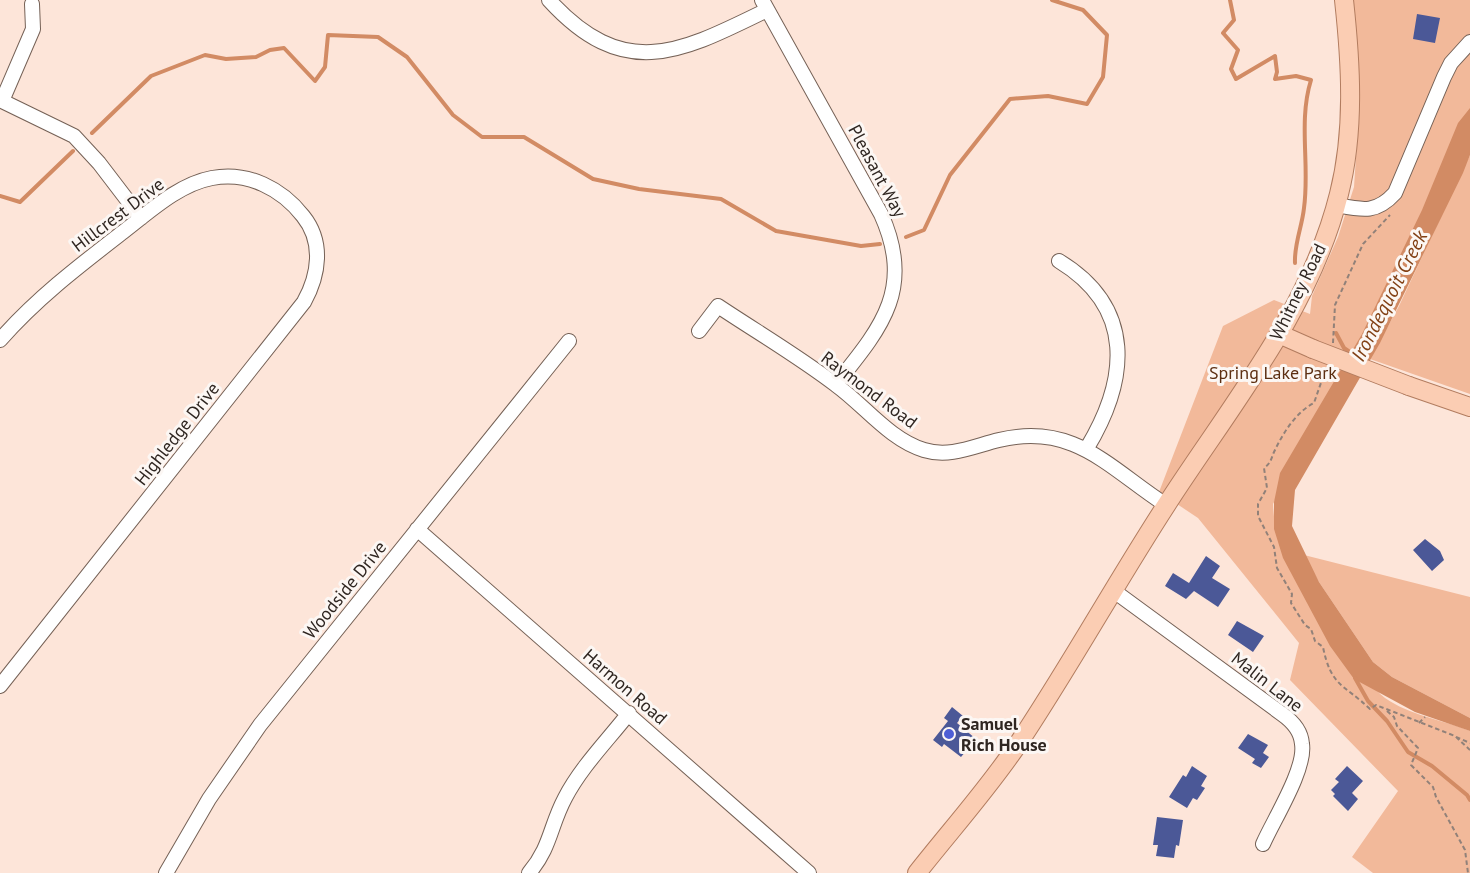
<svg xmlns="http://www.w3.org/2000/svg" width="1470" height="873" font-family="'PT Sans',sans-serif">
<rect width="100%" height="100%" fill="#fde5d9"/>
<!-- green -->
<path fill="#f2b99a" d="M1351 0H1470V133L1273 504C1275 567 1317 612 1354 659 1363 670 1373 689 1385 698 1409 715 1443 720 1470 731V873H1373L1352 857 1398 791 1290 680 1299 643 1198 518 1159 492 1223 326 1274 300 1310 314 1312 296 1338 237 1354 187 1360 96Z
M1470 155V394L1370 359 1399 306Z
M1304 555 1470 597V718L1392 677 1373 662 1319 582Z"/>
<!-- water -->
<path fill="#d28b64" d="M1470 108V155L1463 173 1380 343 1295 490 1292 526 1319 582 1373 662 1392 677 1470 718V731L1415 712 1354 679 1330 646 1283 558 1274 529V502L1280 473 1362 334 1422 210 1458 123Z"/>
<g fill="none" stroke-linecap="round" stroke-linejoin="round">
<!-- stream -->
<path stroke="#d28b64" stroke-width="4" d="M1230 0 1234 20 1223 33 1238 50 1231 69 1236 79 1275 56 1277 72 1275 79 1296 76 1311 80C1298 122 1310 165 1304 208 1302 227 1294 244 1295 263
M92 133 151 76 205 55 226 59 256 57 270 50 284 48 315 81 325 67 328 35 378 37 407 57 453 115 482 137H524L593 179 639 189 721 199 776 231 861 246 880 244
M0 196 20 202 73 151
M906 237 924 230 950 175 1010 99 1048 96 1087 104 1103 77 1107 35 1083 10 1052 0
M1336 333 1344 348 1354 355
M1355 678 1368 701 1387 721 1408 752 1432 766 1467 795 1470 800"/>
</g>
<!-- building -->
<path fill="#4b5897" d="M1417 14 1440 18 1435 43 1413 39Z
M1425 539 1440 551 1444 560 1432 571 1413 550Z
M1206 556 1220 566 1212 578 1230 589 1218 607 1194 591 1186 599 1165 586 1173 573 1189 583Z
M1237 621 1264 636 1253 652 1228 635Z
M952 707 963 716 957 723 976 739 961 757 944 744 942 747 933 740 948 721 944 718Z
M1248 734 1268 745 1263 753 1269 757 1261 768 1252 763 1255 759 1238 748Z
M1192 766 1207 776 1201 786 1205 788 1197 800 1193 798 1187 808 1169 797 1183 775 1186 777Z
M1347 766 1363 781 1352 793 1358 799 1348 811 1333 796 1335 794 1331 790 1339 782 1335 779Z
M1157 817 1183 820 1179 846 1176 845 1174 858 1156 856 1158 845H1153Z"/>
<g fill="none" stroke-linecap="round" stroke-linejoin="round">
<!-- minor casing -->
<g stroke="#756156" stroke-width="16">
<path id="minor" d="M549 0C625 83 681 52 767 10
M762 0 881 214C915 289 881 328 836 384
M0 100 74 136 99 163 141 218
M2 101 33 29 32 4
M1336 205C1362 210 1376 214 1395 193L1444 77 1451 63 1470 42
M1059 261C1136 308 1128 380 1087 448
M699 331 718 306C757 332 798 356 836 385 864 405 890 440 924 450 950 458 974 446 999 440 1074 422 1109 468 1166 505
M0 340C37 298 79 266 123 232 149 212 179 184 212 178 248 171 282 189 303 216 324 242 319 275 304 302L0 686
M417 529 809 873
M1114 591 1282 714C1292 721 1301 730 1302 744 1306 769 1274 819 1263 844
M166 873 209 799 260 725 569 341
M529 873C551 847 550 826 565 798 581 767 608 740 629 713"/>
</g>
<!-- major casing -->
<g stroke="#b27c5f" stroke-width="20">
<path id="major" d="M1279 334 1313 349
M1409 386 1470 407
M917 873C950 831 986 791 1016 747 1069 668 1115 584 1167 504 1230 406 1310 311 1339 194 1355 131 1351 64 1344 0"/>
</g>
<!-- path -->
<path stroke="#918179" stroke-width="2" stroke-dasharray="4.5 3" stroke-linecap="butt" d="M1333 343 1335 305 1363 244 1390 215
M1322 369 1324 374 1314 403C1296 412 1283 433 1274 452 1271 459 1271 463 1264 468L1267 488 1258 504V516L1274 547 1277 568 1292 594 1291 603 1305 625 1311 629 1315 641 1323 647C1331 687 1344 684 1370 709L1376 705 1455 736 1470 750
M1387 711 1394 717 1397 726 1418 748 1411 765 1433 787 1436 797 1465 850 1468 873
M1419 723 1425 717
M1456 737 1470 743"/>
<!-- minor -->
<use href="#minor" stroke="#fff" stroke-width="14"/>
<!-- major -->
<use href="#major" stroke="#fbcdb3" stroke-width="18"/>
<!-- major-bridge casing -->
<g stroke="#b27c5f" stroke-width="20" stroke-linecap="butt">
<path id="major-bridge" d="M1313 349 1409 386"/>
</g>
<!-- major-bridge -->
<use href="#major-bridge" stroke="#fbcdb3" stroke-width="18"/>
</g>
<!-- markers -->
<circle fill="#4e5fd5" stroke="#fcf7f4" stroke-width="2" cx="949" cy="734" r="6"/>
<g text-anchor="middle" stroke-width="6" stroke-linejoin="round" paint-order="stroke">
<!-- street labels -->
<g font-size="18" fill="#2f2621" stroke="#fcf7f4">
<text transform="translate(877 171) rotate(62)" y="6">Pleasant Way</text>
<text transform="translate(118 215) rotate(-37)" y="6">Hillcrest Drive</text>
<text transform="translate(1298 292) rotate(-64)" y="6">Whitney Road</text>
<text transform="translate(869 390) rotate(37)" y="6">Raymond Road</text>
<text transform="translate(177 434) rotate(-52)" y="6">Highledge Drive</text>
<text transform="translate(345 590) rotate(-51)" y="6">Woodside Drive</text>
<text transform="translate(1267 682) rotate(38)" y="6">Malin Lane</text>
<text transform="translate(625 687) rotate(41)" y="6">Harmon Road</text>
</g>
<!-- park labels -->
<g font-size="18" fill="#5d2f12" stroke="#fcf7f4">
<text x="1273" y="379">Spring Lake Park</text>
</g>
<!-- poi labels -->
<g font-size="18" font-weight="bold" fill="#2f2621" stroke="#fcf7f4" text-anchor="start">
<text x="961" y="730">Samuel<tspan x="961" dy="21">Rich House</tspan></text>
</g>
<!-- water labels -->
<g font-size="20" font-style="italic" fill="#824015" stroke="#fcf7f4">
<text transform="translate(1389 296) rotate(-63)" y="7">Irondequoit Creek</text>
</g>
</g>
</svg>
